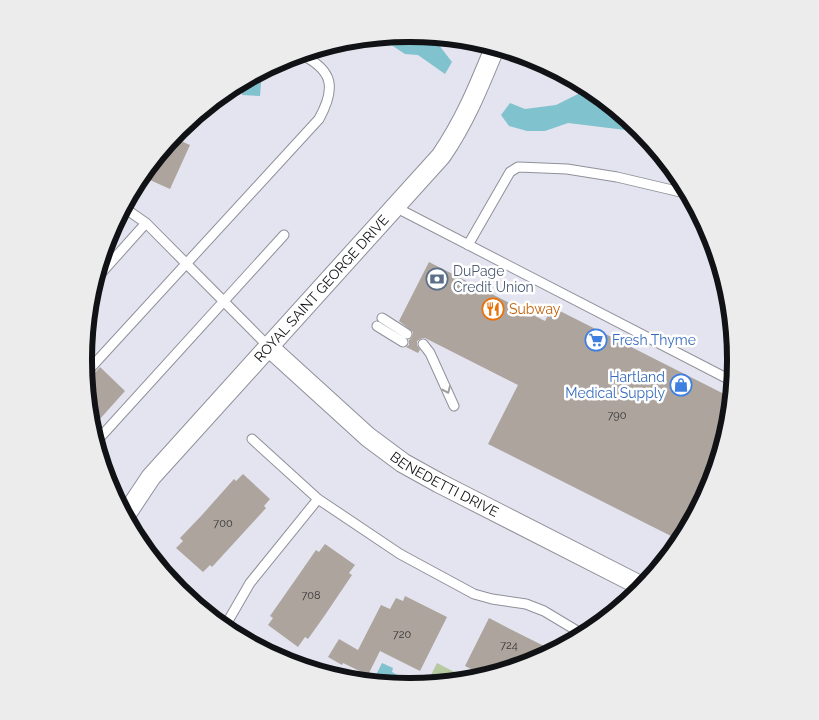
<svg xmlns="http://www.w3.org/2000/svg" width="819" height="720" font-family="Raleway,sans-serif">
<rect width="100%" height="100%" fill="#e3e4ef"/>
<!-- green -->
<path fill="#b6c9a1" d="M437 663 470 680 426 685Z"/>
<!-- water -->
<path fill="#80c2cd" d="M410 34 432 36 452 62 445 74 418 55 405 54 379 37Z
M262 71 260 96 242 95 243 81Z
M590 88 642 132 568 123 545 131H527L509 126 501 115 510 103 525 109 556 105Z
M382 663 393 668 392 672 407 680 404 686 374 683 373 681Z"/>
<!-- building -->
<path fill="#aca49d" d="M172 137 190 145 170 189 141 176Z
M429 262 545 321 552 307 732 398 729 424 711 485 681 541 488 444 518 385 425 338H422L417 341V345L420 350 418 353 406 347 409 345V340L412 337 413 332 399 321Z
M100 367 125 391 91 429 86 383Z
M243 474 270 499 264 506 266 508 245 531 212 567 210 565 203 572 176 548 183 541 180 538 202 515 234 479 236 481Z
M325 544 355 565 349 573 352 575 325 615 308 639 305 637 298 647 268 625 273 618 270 616 298 576 316 550 319 552Z
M405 596 447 617 420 671 380 651 368 675 343 663 342 665 328 657 339 639 358 650 381 605 390 609 396 598 403 601Z
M489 618 510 629 554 651 534 662 485 676 465 666Z"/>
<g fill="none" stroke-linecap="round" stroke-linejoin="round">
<!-- lane casing -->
<g stroke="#8f909a" stroke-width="11">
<path id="lane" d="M123 207 146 223 269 347
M395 207 734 382
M468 245 510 172 518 167 567 169 617 177 689 194
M95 280 146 223
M382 318 407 334
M377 326 403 342
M423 344 430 353 454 406
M85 374 319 119C336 88 334 70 300 54
M252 439 318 499 400 554 474 594 492 599 526 604 544 611 584 635
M95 443 284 235
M224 628 250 583 318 499"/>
</g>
<!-- street casing -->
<g stroke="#8f909a" stroke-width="21">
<g id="street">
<path id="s1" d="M269 347 368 437 403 463 439 483 643 587"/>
<path id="s2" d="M125 516 151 477 441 156C465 121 479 86 495 47"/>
</g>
</g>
<!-- lane -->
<use href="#lane" stroke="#fff" stroke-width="9"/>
<!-- street -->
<use href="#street" stroke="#fff" stroke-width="19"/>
</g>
<!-- one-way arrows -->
<defs><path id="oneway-chevron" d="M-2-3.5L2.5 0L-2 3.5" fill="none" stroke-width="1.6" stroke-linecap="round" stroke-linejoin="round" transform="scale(1.25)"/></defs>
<use stroke="#a0a0a1" href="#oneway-chevron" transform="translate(447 390) rotate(66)"/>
<!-- icons -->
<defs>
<g id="bank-ring" transform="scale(1.125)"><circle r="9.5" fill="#fff" stroke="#5c6f8a" stroke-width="1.5"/><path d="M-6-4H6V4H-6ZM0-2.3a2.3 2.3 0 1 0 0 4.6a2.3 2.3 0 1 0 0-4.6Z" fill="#5c6f8a"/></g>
<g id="restaurant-ring" transform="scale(1.125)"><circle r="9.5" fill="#fff" stroke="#e8710a" stroke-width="1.5"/><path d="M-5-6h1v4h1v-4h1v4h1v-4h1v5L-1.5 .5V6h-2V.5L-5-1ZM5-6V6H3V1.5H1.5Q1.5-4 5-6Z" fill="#e8710a"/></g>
<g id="supermarket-ring" transform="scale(1.125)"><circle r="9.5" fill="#fff" stroke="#3f7fe0" stroke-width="1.5"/><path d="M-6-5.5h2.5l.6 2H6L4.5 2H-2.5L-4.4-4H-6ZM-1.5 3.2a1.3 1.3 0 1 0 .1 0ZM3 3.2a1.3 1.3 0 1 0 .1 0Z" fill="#3f7fe0"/></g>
<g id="shop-ring" transform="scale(1.125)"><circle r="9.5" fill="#fff" stroke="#3f7fe0" stroke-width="1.5"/><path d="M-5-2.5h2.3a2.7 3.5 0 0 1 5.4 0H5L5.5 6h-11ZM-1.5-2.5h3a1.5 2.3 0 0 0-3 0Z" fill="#3f7fe0"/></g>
</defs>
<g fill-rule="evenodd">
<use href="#bank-ring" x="437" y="279"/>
<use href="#restaurant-ring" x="493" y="309"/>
<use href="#supermarket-ring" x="596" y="340"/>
<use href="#shop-ring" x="681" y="385"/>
</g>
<g text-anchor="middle" stroke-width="5" stroke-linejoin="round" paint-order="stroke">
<!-- number labels -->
<g font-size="11" fill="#383637">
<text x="617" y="419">790</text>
<text x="223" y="527">700</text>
<text x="311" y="599">708</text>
<text x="402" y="638">720</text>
<text x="509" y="649">724</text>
</g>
<!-- service labels -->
<g font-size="14" fill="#4e5e75" stroke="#fff" text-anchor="start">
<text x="453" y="276">DuPage<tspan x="453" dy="16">Credit Union</tspan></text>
</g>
<!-- street labels -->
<g font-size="14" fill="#111215" stroke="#fff">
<text dy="5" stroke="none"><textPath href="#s2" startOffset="301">ROYAL SAINT GEORGE DRIVE</textPath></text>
<text dy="5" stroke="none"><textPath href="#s1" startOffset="224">BENEDETTI DRIVE</textPath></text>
</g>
<!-- food labels -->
<g font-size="14" fill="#c56008" stroke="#fff" text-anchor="start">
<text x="509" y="314">Subway</text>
</g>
<!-- shop labels -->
<g font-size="14" fill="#366cbe" stroke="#fff" text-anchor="start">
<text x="612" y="345">Fresh Thyme</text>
<text x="665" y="382" text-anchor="end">Hartland<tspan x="665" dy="16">Medical Supply</tspan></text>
</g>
</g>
<!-- crop -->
<path d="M0 0H819V720H0ZM409 42H410A317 317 0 0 1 727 359V361A317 317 0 0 1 410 678H409A317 317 0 0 1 92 361V359A317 317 0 0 1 409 42Z" fill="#ececec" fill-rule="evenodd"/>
<path fill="none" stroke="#111215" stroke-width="6" d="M409 42H410A317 317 0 0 1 727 359V361A317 317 0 0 1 410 678H409A317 317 0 0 1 92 361V359A317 317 0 0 1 409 42Z"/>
</svg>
